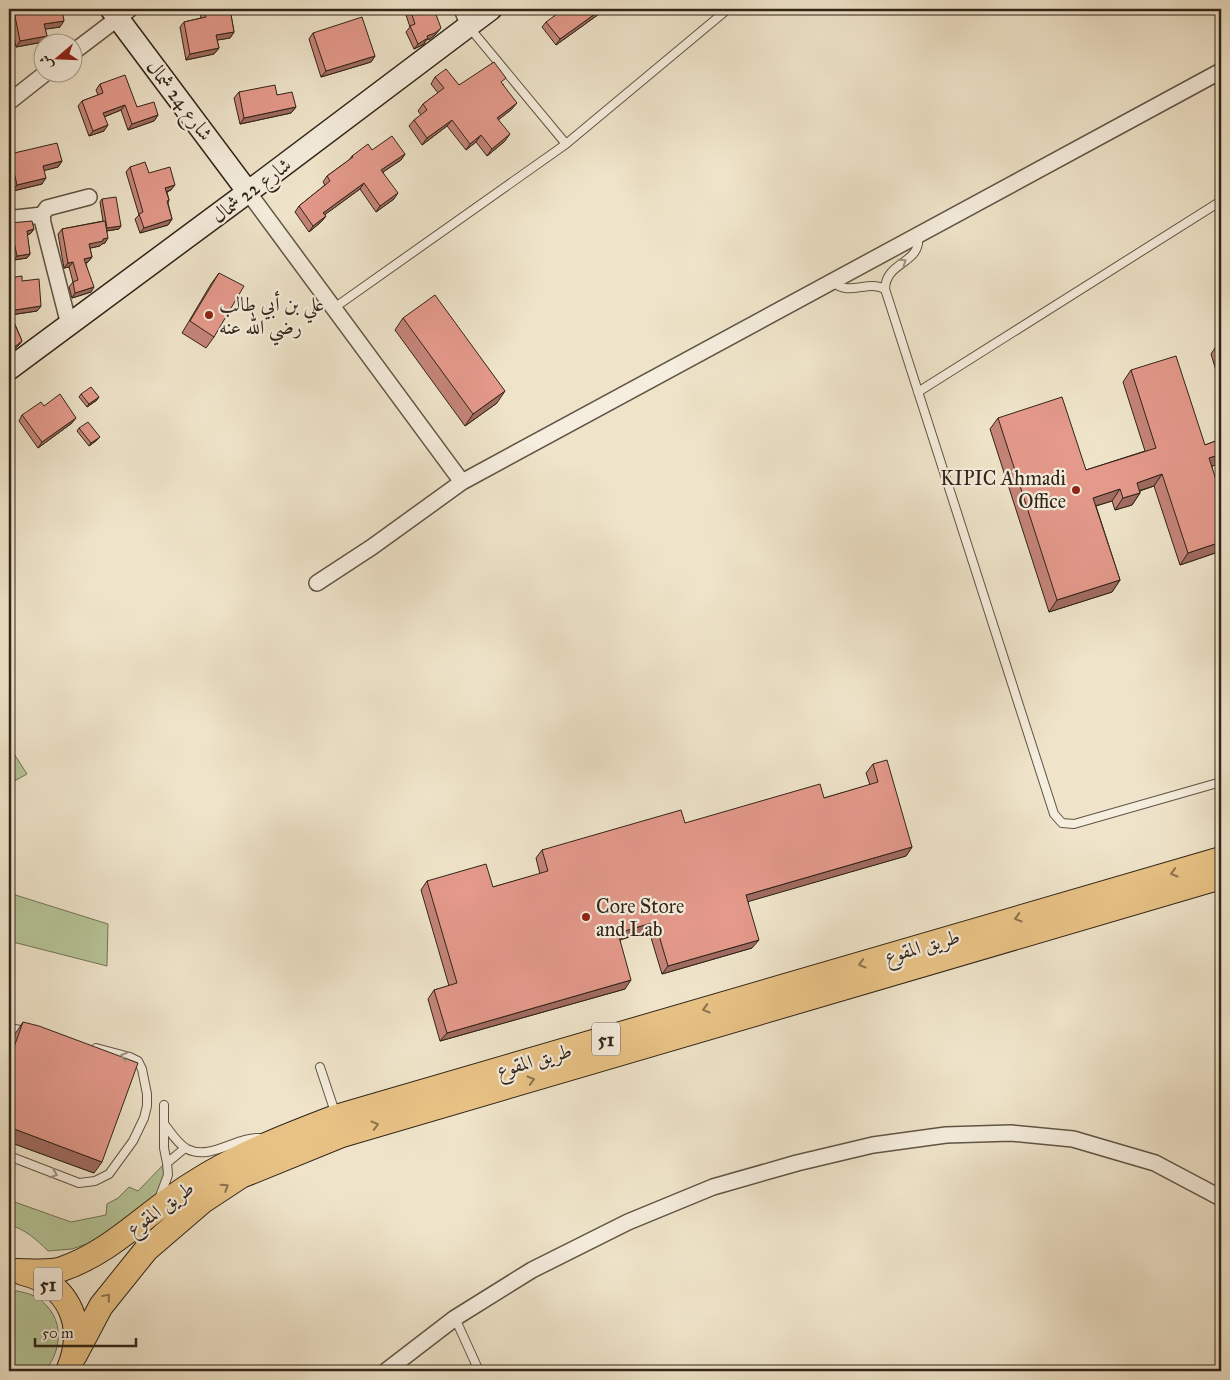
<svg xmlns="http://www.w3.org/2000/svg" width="1230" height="1380" font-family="'IM FELL Great Primer',Amiri,serif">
<rect width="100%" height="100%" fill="#efe4ca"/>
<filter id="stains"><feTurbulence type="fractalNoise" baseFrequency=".004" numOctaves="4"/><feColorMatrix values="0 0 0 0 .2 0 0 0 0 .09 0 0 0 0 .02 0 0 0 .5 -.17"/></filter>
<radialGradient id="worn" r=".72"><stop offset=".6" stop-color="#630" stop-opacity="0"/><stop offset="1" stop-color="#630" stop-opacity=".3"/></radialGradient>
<!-- green -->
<path fill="#b6c598" stroke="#737458" d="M9 746 27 774 9 784Z
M9 893 108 924 107 966 9 941Z
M164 1164 166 1179 152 1201 104 1238 72 1249 48 1251C36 1239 25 1229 9 1225V1200L71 1222 106 1215 107 1204 118 1198 129 1187 138 1191Z
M17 1291C22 1292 27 1293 32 1295 64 1311 65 1346 45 1371H9V1292Z"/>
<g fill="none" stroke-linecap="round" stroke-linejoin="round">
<!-- lane casing -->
<g stroke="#605444" stroke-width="10">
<path id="lane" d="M469 27 566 144
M918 235C922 265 886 260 885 289L1054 814 1062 823 1074 824 1221 782
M832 281C850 298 866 279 885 289
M334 308 566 144 728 9
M918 392 1221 201
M9 1028 26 1031
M320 1067 336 1115
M165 1125C171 1133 178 1144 187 1149 211 1161 236 1136 261 1138
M9 1156 79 1183 95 1181 109 1174 133 1141 144 1118 147 1106V1094L142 1069 138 1061 130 1057 96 1048
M167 1163 185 1148
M159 1199 168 1175 167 1163 164 1148V1105
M455 1318 479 1371"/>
</g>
<!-- street casing -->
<g stroke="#605444" stroke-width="18">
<path id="street" d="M462 9 469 27
M72 53 130 9
M9 102 47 72
M248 192 462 482
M9 217 15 218 42 215
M69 325 43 223 42 215 47 208 89 197
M317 583 372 547 462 482 1221 71
M386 1371 455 1318 532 1270 628 1222 713 1187 797 1163 873 1145 946 1135 1011 1133 1073 1139 1155 1163 1221 1198"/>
</g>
<!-- secondary casing -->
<g stroke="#302418" stroke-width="24">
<path id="secondary" d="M111 9 248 192
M9 369 248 192 491 9"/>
</g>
<!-- primary casing -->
<g stroke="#302418" stroke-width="26">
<path id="primary" d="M17 1271C30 1271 51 1273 62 1269 112 1252 148 1211 192 1184 237 1155 286 1136 336 1117L1221 859
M23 1273C71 1285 87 1327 68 1371
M75 1355 101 1306 146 1250 203 1201 241 1176 342 1135 1221 877"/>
</g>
<!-- lane -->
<use href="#lane" stroke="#f5eddd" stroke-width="8"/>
<!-- street -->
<use href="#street" stroke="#f5eddd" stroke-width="15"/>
<!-- secondary -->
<use href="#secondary" stroke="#f5eddd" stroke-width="21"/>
<!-- primary -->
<use href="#primary" stroke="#e8c285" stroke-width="24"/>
</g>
<!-- wall -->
<path fill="#c48478" stroke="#302418" d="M201 9H230L234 32 230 38 217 40 219 48 214 54 186 60 180 27 184 22 201 18 200 11Z
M404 9H434L436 34 430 39 426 40 424 44 414 49 406 32 410 27Z
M606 9 556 45 542 27 546 22Z
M14 11 60 27 45 29 47 36 43 42 16 47 10 17Z
M313 33 375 56 371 62 321 77 309 39Z
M435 77 459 85 503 84 512 109 498 120 505 141 487 156 476 142 466 150 447 126 422 145 409 126 414 120 421 115 418 111 423 104 438 93 431 84Z
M100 84 137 107 158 115 154 121 128 130 121 110 104 117V131L89 136 78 106 82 101 98 95 96 90Z
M239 92 277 95 296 107 291 113 240 124 234 98Z
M372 150 405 154 401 160 383 172 394 199 376 212 360 189 324 215 326 216 321 222 309 232 295 212 299 206 325 185 323 182 327 176 349 160 352 156Z
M10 154 62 161 58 167 44 170 42 184 13 191 9 174V155Z
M130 167 149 173 171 190 167 192 169 200 168 203 172 219 168 225 140 233 135 219 139 215 126 172Z
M102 199 119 229 107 231 105 243 102 244 100 246 90 248 92 257 88 262 86 263 91 292 72 298 69 287 73 282 69 267 64 268 58 234 62 229 103 221 100 202Z
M10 223 34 229 30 234 27 235 30 254 27 258 14 260 9 237V225Z
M219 273 214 337 206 348 182 333 211 284Z
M9 278 22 281 41 306 37 311 11 315 22 341 18 346 9 354Z
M403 318 497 403 465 426 395 330Z
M1221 341V387L1211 354 1219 342Z
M1131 370 1205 445 1221 439V463L1212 466 1221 551 1180 565 1154 486 1140 491V493L1132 505 1115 510 1112 501 1096 506 1120 580 1112 592 1049 612 990 429 998 418 1086 470 1145 451 1123 382Z
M81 394 97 400 87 407 79 397Z
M44 406 72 423 38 448 19 421 22 415Z
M79 428 97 440 89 446 77 431Z
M873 764 912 847 906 856 748 901 752 948 662 974 649 931 620 940 625 989 440 1041 428 999 434 990 449 986 421 890 427 881 493 887 540 874 536 858 542 850 824 798 870 785 866 773Z
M23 1022 94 1173 9 1142V1051L15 1034Z"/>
<!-- shaded-wall -->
<path fill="#a06b61" stroke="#302418" d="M387 9H394L385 11Z
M602 9H606L556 45 560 39Z
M64 21 60 27 40 30 44 24Z
M441 28 436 34 430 39 426 40 424 44 414 49 418 44 427 36Z
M234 32 230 38 212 41 216 35Z
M47 36 43 42 16 47 20 41Z
M219 48 214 54 186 60 190 54Z
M375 56 371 62 321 77 326 71Z
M517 103 512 109 492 125 497 118Z
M125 105 121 110 99 119 103 113Z
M296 107 291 113 240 124 244 118Z
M158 115 154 121 128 130 132 124Z
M452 120 447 126 422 145 427 138Z
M108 125 104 131 89 136 93 131Z
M510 134 505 141 487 156 492 149Z
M481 135 476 142 466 150 470 144Z
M405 154 401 160 377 176 381 170Z
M62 161 58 167 39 172 43 166Z
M46 178 42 184 13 191 17 185Z
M364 183 360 189 319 219 323 213Z
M175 185 171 190 162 193 165 188Z
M398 193 394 199 376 212 380 206Z
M326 216 321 222 309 232 313 226Z
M172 219 168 225 140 233 144 228Z
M121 226 119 229 105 231 107 228Z
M34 229 30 234 23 236 27 231Z
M108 238 105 243 102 244 100 246 86 249 89 244 103 239Z
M30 254 27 258 14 260 17 256Z
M92 257 88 262 81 264 84 259Z
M73 262 69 267 64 268 68 263Z
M94 287 91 292 72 298 75 293Z
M41 306 37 311 9 315V311Z
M22 341 18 346 9 354 12 349Z
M505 391 497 403 465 426 473 414Z
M99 397 97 400 87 407 89 404Z
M76 418 72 423 38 448 42 442Z
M100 437 97 440 89 446 91 443Z
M1221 454V463L1201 470 1209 458Z
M1162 474 1154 486 1128 494 1137 483Z
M1120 489 1112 501 1085 509 1093 498Z
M1140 493 1132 505 1115 510 1123 498Z
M1221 542V551L1180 565 1188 553Z
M1120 580 1112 592 1049 612 1057 600Z
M912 847 906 856 740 904 746 895Z
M655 922 649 931 611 942 618 933Z
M759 940 752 948 662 974 668 966Z
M631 980 625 989 440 1041 447 1033Z
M9 1127 102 1162 94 1173 9 1142Z"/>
<!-- building -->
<path fill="#e4998b" stroke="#302418" d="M25 9H62L64 21 44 24 47 36 20 41 14 11Z
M205 9H230L234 32 216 35 219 48 190 54 184 22 206 17Z
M410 9H434L441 28 435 33 427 36 428 38 418 44 410 26 415 24Z
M564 9H602L560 39 546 22Z
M362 17 375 56 326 71 313 33Z
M494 62 506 78 501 82 517 103 497 118 510 134 492 149 481 135 470 144 452 120 427 138 414 120 427 110 423 104 444 88 435 77 446 69 459 85Z
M125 75 137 107 154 102 158 115 132 124 125 105 103 113 108 125 93 131 82 101 103 93 100 84Z
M275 85 277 95 292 92 296 107 244 118 239 92Z
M392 136 405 154 381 170 398 193 380 206 364 183 323 213 326 216 313 226 299 206 330 181 327 176 353 157 352 156 368 144 372 150Z
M57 143 62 161 43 166 46 178 17 185 10 154Z
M145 162 149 173 170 167 175 185 165 188 169 200 167 201 172 219 144 228 139 214 143 212 130 167Z
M116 197 121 226 107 228 102 199Z
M32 221 34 229 27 231 30 254 17 256 10 223Z
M105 221 108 238 103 239V241L89 244 92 257 84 259 94 287 75 293 73 282 78 280 73 262 68 263 62 229Z
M219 273 244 286 214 337 190 321Z
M22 276V281L39 279 41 306 9 311 22 341 12 349 9 342V278Z
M435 295 505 391 473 414 403 318Z
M1221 341V350L1219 342Z
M1176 356 1205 445 1221 439V454L1209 458 1221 495V542L1188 553 1162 474 1137 483 1140 493 1123 498 1120 489 1093 498 1120 580 1057 600 998 418 1062 397 1086 470 1156 448 1131 370Z
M91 387 99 397 89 404 81 394Z
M60 394 76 418 42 442 22 415 41 402 44 406Z
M88 422 100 437 91 443 79 428Z
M887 760 912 847 746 895 759 940 668 966 655 922 618 933 631 980 447 1033 434 990 457 983 427 881 486 864 493 887 548 871 542 850 681 810 685 823 820 784 824 798 878 782 873 764Z
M23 1022 39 1026 138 1063 102 1162 9 1127V1061Z"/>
<!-- one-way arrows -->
<defs><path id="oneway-chevron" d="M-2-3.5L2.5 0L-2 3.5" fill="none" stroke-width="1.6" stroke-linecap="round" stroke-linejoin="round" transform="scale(1.25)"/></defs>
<g stroke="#9c9384">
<use href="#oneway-chevron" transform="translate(903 262) rotate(-34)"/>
<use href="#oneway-chevron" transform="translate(124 1056) rotate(-164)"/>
<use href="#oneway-chevron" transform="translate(54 1174) rotate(21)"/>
</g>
<g stroke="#8c734e">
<use href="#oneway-chevron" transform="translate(1174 873) rotate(164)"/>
<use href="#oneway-chevron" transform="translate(1018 918) rotate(164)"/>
<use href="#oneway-chevron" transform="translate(862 964) rotate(164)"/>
<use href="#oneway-chevron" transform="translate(706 1009) rotate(164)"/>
<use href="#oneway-chevron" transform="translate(531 1080) rotate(-16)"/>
<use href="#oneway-chevron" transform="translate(375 1125) rotate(-16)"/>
<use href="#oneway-chevron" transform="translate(225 1187) rotate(-33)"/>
<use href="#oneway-chevron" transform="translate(107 1297) rotate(-50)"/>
</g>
<!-- markers -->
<g fill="#8f2418" stroke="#f5eddd" stroke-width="2">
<circle cx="209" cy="315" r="5"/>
<circle cx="1076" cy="490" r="5"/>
<circle cx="586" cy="917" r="5"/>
</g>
<g text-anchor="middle" stroke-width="4.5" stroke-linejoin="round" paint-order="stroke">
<!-- shield labels -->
<g fill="#f5eddd" stroke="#6b6053" stroke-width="1">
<rect x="592" y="1022.5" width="28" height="33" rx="4"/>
<rect x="34" y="1267.5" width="28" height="33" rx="4"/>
</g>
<g font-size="19" font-weight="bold" fill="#302418">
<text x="606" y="1046">51</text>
<text x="48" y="1291">51</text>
</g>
<!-- street labels -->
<g font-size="20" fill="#302418" stroke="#f5eddd">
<text transform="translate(180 100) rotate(53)" y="7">شارع 24 شمال</text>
<text transform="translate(251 190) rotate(-37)" y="7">شارع 22 شمال</text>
<text transform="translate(922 946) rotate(-16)" y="7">طريق المقوع</text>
<text transform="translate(534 1060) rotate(-16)" y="7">طريق المقوع</text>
<text transform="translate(160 1208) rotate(-36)" y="7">طريق المقوع</text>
</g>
<!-- poi labels -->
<g font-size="20" fill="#302418" stroke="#f5eddd" text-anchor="start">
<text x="219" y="311">علي بن أبي طالب<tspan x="219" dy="23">رضي الله عنه</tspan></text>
<text x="1066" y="485" text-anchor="end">KIPIC Ahmadi<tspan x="1066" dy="23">Office</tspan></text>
<text x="596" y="913">Core Store<tspan x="596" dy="23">and Lab</tspan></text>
</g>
</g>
<!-- margin -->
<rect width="1230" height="1380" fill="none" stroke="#efe4ca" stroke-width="30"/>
<rect x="10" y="10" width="1210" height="1360" fill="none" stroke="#302418" stroke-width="2.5"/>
<rect x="15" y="15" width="1200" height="1350" fill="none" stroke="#302418"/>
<!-- north arrow -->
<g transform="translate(58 58) rotate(251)"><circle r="24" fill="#f5eddd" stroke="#a69d8e"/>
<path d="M0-4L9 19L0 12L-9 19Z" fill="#8f2418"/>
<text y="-8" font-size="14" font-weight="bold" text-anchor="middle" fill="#302418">ش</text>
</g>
<!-- scale -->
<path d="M35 1338v8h101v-8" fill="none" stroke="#302418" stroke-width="2.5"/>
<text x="42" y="1338" font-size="15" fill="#302418" stroke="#f5eddd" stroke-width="4" paint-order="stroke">50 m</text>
<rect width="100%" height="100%" filter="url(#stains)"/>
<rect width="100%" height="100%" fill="url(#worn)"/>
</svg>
